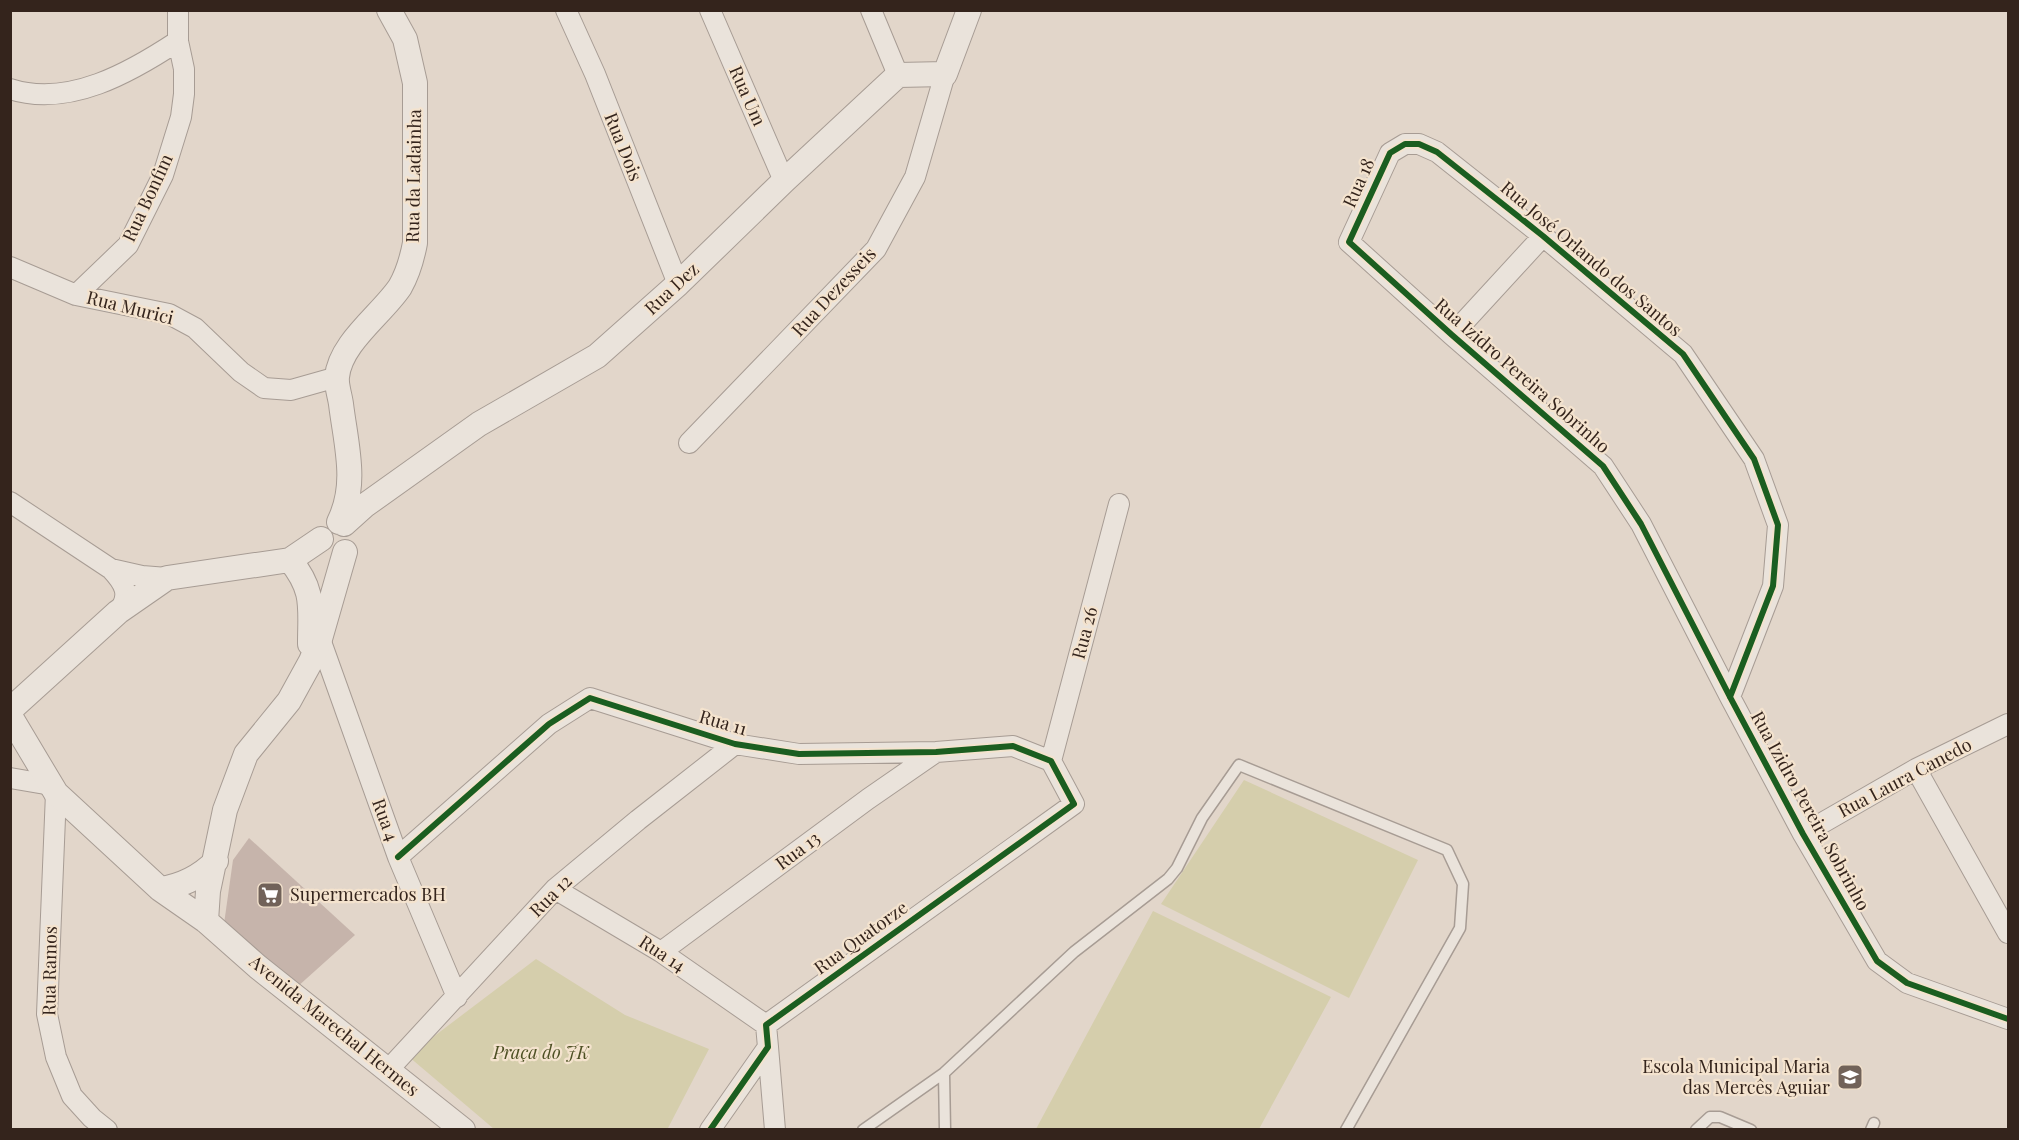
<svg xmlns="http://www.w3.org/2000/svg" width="2019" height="1140" font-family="'Playfair Display',serif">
<rect width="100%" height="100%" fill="#e2d6ca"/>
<!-- green -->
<path fill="#d5ceac" d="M1244 780 1418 860 1349 998 1161 904Z
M1153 911 1331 997 1259 1129H1036Z
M536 959 625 1015 709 1049 667 1130 494 1129 408 1056Z"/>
<!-- building -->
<path fill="#c6b4ab" d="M249 838 355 935 296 988 223 931 233 860Z"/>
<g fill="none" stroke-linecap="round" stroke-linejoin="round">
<!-- service casing -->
<g stroke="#a79c94" stroke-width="13">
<path id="service" d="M944 1073 945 1130
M863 1130 944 1073 1074 952 1168 879 1177 868 1202 818 1239 765 1447 850 1463 884 1460 928 1346 1130
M1696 1130 1710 1117H1720L1751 1130
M1871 1130 1874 1123"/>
</g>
<!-- minor casing -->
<g stroke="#a79c94" stroke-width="22">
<path id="minor" d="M566 10 595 74 678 284
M710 10 784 181
M871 10 898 75
M10 89C69 108 131 72 178 41
M10 267 76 295 169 314 195 328 241 372 264 388 291 390 337 377
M76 295 128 245 163 175 181 117 184 94V69L178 41V10
M1452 335 1543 236
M689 443 876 249 915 177 945 74
M10 502 111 569C124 583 132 595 118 612
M111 569 142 576 167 578
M320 639 398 857 457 997
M1730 697 1773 586 1778 525 1754 459 1683 354 1543 236 1437 152 1419 144H1405L1390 153 1349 242 1452 335 1603 466 1641 524 1730 697 1803 834 1877 961 1907 983 2008 1019
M1051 761 1119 504
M1916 769 2008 933
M10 778 51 785
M56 793 47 1014 56 1057 72 1096 92 1118 107 1130
M1803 834 1916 769 2008 724
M398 857 549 724 590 698 735 744 799 754 936 752 1013 746 1051 761 1074 804 766 1025 768 1047 710 1130
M555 889 661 952 766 1025
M661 952 868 799 936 752
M768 1047 775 1130
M388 1070 555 889 638 820 735 744"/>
</g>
<!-- tertiary casing -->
<g stroke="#a79c94" stroke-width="26">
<path id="tertiary" d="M339 522C358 484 346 445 341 404 340 396 336 385 337 377 340 343 382 314 400 287 408 273 412 259 415 243V83L405 39 389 10
M344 524 364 506 479 424 597 356 678 284 784 181 898 75 945 74 969 10
M290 560C315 591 310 607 310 644
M10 710 118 612 167 578 290 560 321 539
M10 716 56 793 160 889 206 921 258 967 463 1130
M160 889C183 886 200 877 216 861
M206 921 208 891 225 810 246 754 289 701 311 661 320 639 345 552"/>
</g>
<!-- service -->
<use href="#service" stroke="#eae3db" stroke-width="10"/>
<!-- minor -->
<use href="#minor" stroke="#eae3db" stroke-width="20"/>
<!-- tertiary -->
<use href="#tertiary" stroke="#eae3db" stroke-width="24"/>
<!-- cycleway casing -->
<g stroke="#f4e3ce" stroke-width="10">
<path id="cycleway" d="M1730 697 1773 586 1778 525 1754 459 1683 354 1543 236 1437 152 1419 144H1405L1390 153 1349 242 1452 335 1603 466 1641 524 1730 697 1803 834 1877 961 1907 983 2008 1019
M398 857 549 724 590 698 735 744 799 754 936 752 1013 746 1051 761 1074 804 766 1025 768 1047 710 1130"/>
</g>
<!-- cycleway -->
<use href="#cycleway" stroke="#1b5e20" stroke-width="6"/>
</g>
<!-- icons -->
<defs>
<g id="supermarket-square" transform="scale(1.35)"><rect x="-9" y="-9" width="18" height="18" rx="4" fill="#716259" stroke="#f4e3ce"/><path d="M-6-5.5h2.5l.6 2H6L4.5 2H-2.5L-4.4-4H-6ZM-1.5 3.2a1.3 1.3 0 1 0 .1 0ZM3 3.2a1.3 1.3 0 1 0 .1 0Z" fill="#fff"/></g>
<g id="school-square" transform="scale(1.35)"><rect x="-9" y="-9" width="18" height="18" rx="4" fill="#716259" stroke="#f4e3ce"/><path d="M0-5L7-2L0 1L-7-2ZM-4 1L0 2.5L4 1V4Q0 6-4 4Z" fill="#fff"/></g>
</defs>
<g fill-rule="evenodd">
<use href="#supermarket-square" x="270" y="895"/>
<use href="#school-square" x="1850" y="1077"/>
</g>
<g text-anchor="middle" stroke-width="4.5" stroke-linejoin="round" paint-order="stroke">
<!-- street labels -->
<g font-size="18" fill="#34241c" stroke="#f4e3ce">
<text transform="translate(747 96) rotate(66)" y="6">Rua Um</text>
<text transform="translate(623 147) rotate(68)" y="6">Rua Dois</text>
<text transform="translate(414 176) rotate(-89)" y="6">Rua da Ladainha</text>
<text transform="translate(1359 183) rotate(-66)" y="6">Rua 18</text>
<text transform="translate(148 198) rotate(-65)" y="6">Rua Bonfim</text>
<text transform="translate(1591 259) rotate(40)" y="6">Rua José Orlando dos Santos</text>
<text transform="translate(672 289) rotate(-43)" y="6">Rua Dez</text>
<text transform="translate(834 292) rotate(-47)" y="6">Rua Dezesseis</text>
<text transform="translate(130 308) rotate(14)" y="6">Rua Murici</text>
<text transform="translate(1522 376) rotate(41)" y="6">Rua Izidro Pereira Sobrinho</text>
<text transform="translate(1085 633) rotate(-75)" y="6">Rua 26</text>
<text transform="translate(723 723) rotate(16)" y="6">Rua 11</text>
<text transform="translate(1905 778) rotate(-28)" y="6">Rua Laura Canedo</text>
<text transform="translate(1810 811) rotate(61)" y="6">Rua Izidro Pereira Sobrinho</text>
<text transform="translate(385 820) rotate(70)" y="6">Rua 4</text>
<text transform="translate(798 851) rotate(-37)" y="6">Rua 13</text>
<text transform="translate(551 896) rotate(-45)" y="6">Rua 12</text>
<text transform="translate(861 938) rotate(-36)" y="6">Rua Quatorze</text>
<text transform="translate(662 954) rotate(33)" y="6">Rua 14</text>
<text transform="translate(50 971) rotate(-89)" y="6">Rua Ramos</text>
<text transform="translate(334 1026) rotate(39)" y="6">Avenida Marechal Hermes</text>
</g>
<!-- poi labels -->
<g font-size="18" fill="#34241c" stroke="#f4e3ce" text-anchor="start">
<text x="290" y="901">Supermercados BH</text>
<text x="1830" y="1073" text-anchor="end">Escola Municipal Maria<tspan x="1830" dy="21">das Mercês Aguiar</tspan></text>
</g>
<!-- park labels -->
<g font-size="18" font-style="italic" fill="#4d5023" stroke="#f4e3ce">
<text x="541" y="1059">Praça do JK</text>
</g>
</g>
<!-- border -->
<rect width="2019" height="1140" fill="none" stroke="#34241c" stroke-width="24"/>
</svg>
